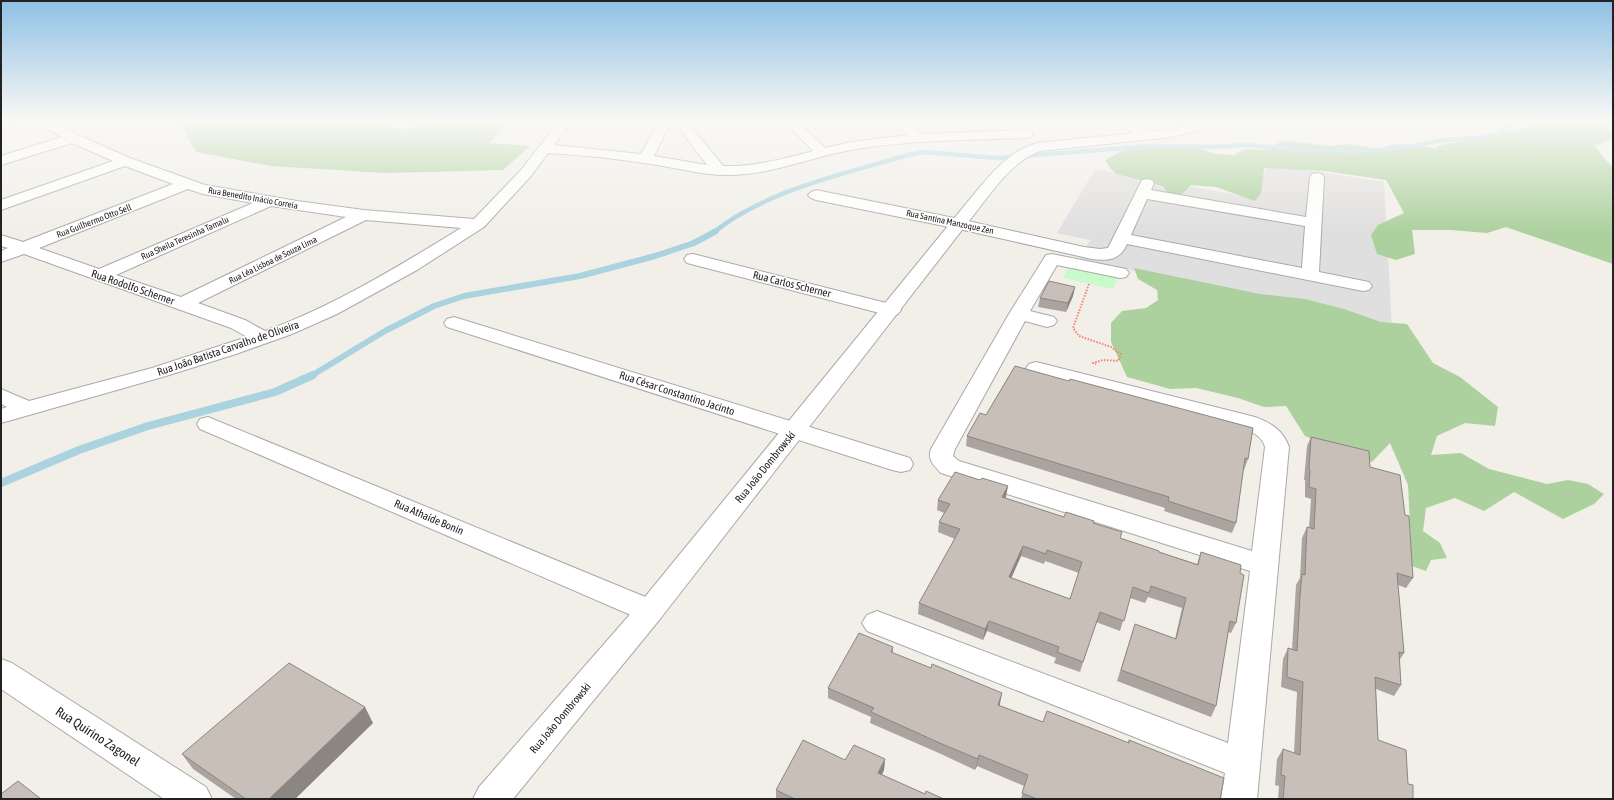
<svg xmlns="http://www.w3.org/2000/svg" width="1614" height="800" font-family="'Asap Condensed',sans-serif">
<rect width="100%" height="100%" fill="#f2efe9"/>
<!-- residential -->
<path fill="#e0dfdf" d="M1268 164 1384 182 1392 328 1080 259 1090 240 1057 233 1095 169 1252 198Z"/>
<!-- forest -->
<path fill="#add19e" d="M178 120H366L402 129 442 122 441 120H510L490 143 530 146 503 170 385 173 271 166 196 152Z
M1544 120H1595L1613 131V139L1595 146 1609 164 1613 166V264L1506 227 1487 233 1451 230H1412L1415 254 1396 260 1377 254 1371 235 1378 225 1404 213 1386 180 1325 171 1264 168 1261 193 1255 201 1216 187 1191 185 1181 195 1168 194 1163 186 1117 174 1110 168 1105 160 1122 151 1176 144 1195 147 1216 154 1234 155 1245 149 1264 150 1278 143 1287 141 1330 146 1348 144 1385 150 1389 145 1411 144 1435 148 1441 145 1475 139 1530 126Z
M1134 268 1260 294 1305 299 1344 309 1381 322 1407 324 1433 363 1460 377 1498 407 1495 426 1465 423 1437 436 1431 455 1461 453 1489 469 1547 484 1568 480 1588 484 1604 494 1594 504 1563 519 1514 492 1484 511 1455 498 1426 508 1423 531 1440 543 1447 558 1431 560 1426 571 1412 566 1408 485 1390 443 1372 462 1305 436 1286 406 1264 407 1238 398 1196 388 1170 389 1127 377 1111 342V323L1122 311 1146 308 1158 300 1157 290 1138 279Z"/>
<!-- park -->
<path fill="#c8facc" d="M1069 267 1118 277 1113 289 1063 278Z"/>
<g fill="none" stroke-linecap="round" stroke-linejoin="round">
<!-- stream-far2 -->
<path stroke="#aad3df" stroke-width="4.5" d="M714 232C722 226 730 220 739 215 790 185 851 172 908 155L924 152 998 158 1150 146 1212 147 1247 145 1317 151 1357 152 1408 147 1444 140 1489 137 1503 131 1508 124 1514 120"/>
<!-- stream-far1 -->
<path stroke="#aad3df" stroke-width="6" d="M311 376 385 331 434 306 464 296 580 276 655 256 694 243 716 231"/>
<!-- stream -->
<path stroke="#aad3df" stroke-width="8" d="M1 483 79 450 148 426 275 392 313 375"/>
<!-- minor casing -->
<g stroke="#a9a9a9" stroke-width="2">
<path id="minor" d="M1 120H23L22 123 1 128Z
M35 120H50L78 135 130 158 205 185 297 201 364 210 474 219 521 170 560 120H573L554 145 641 154 660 120H672L654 156 707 165 673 120H686L723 166C754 167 783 159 813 151L783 120H796L825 148 851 142 908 135 891 120H905L923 134 1026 130 1031 131 1033 134 1031 137 1026 138C968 140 908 140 851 150 811 157 773 174 732 175 707 176 682 169 657 165 621 159 585 155 548 153L531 176 484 227 417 270 337 314 292 334 236 354 166 376 1 423V409L7 407 1 404V389L29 401 152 368 247 337 231 328 24 254 1 262V251L8 248 1 246V235L23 242 173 184 125 166 1 210V200L113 161 72 143 1 165V156L62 137 36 123ZM188 189 203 194 253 203 99 269 39 248ZM271 206 346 217 181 297 116 275ZM366 220 461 228C399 266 334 306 265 331L245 320 198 303Z
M1114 120H1130L1155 133 1157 136 1155 139H1145L1115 123Z
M1317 173 1322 174 1324 177 1319 272 1369 282 1372 286 1369 290 1363 291 1127 244C1120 260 1108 261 1092 259L959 229 816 200 811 198 808 195 811 192 816 190 959 219 1084 247 1100 249 1108 248 1142 180 1147 179 1152 180 1154 183 1151 190 1306 217 1310 177 1312 174ZM1147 199 1305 226 1302 268 1131 235Z
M693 254 898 306 901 310 898 314 891 316 687 263 684 259 687 255Z
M1052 254 1126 269 1129 273 1126 277 1120 278 1057 265 1030 311 1054 317 1057 321 1054 325 1047 327 1025 321 955 449 953 456 959 461 1252 551 1265 447C1262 435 1250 431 1239 427L1029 372 1026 368 1029 364 1036 362 1255 417C1271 423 1283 430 1289 447L1257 799H1221L1225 773 867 631 862 623 867 615 877 611 1228 743 1250 571 941 473C934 466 927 459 931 449L1009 314 1046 255Z
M454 317 910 458 913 464 910 470 901 472 892 470 447 327 444 323 447 319Z
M208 417 660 603 664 611 660 619 650 622 640 619 200 429 197 424 200 419Z"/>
</g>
<!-- tertiary casing -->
<g stroke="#a9a9a9" stroke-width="2">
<path id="tertiary" d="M1209 120H1230L1229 123 1172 137 1040 151C1019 159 1004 176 990 194L660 619 513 799H473L479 787 640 603 979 188C996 168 1013 149 1038 143L1172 129Z
M1 659 12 663 206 787 212 799H164L1 689Z"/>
</g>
<!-- path-far1 -->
<path stroke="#fa8072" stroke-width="1.5" stroke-dasharray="1.5 1.5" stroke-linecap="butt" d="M1240 121 1302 124 1326 122"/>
<!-- path -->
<path stroke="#fa8072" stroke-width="2" stroke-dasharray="1.5 1.5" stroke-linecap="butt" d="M1089 284 1073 328 1079 336 1111 347 1121 354 1118 361 1103 360 1093 363 1096 364"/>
<!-- minor -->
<use href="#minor" fill="#fff" fill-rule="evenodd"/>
<!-- tertiary -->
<use href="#tertiary" fill="#fff" fill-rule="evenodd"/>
</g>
<!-- wall -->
<path fill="#aba49e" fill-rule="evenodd" d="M1075 287 1073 296 1066 312 1038 307 1040 298Z
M1015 366 1248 459 1244 470 1243 469 1236 523 1232 533 1164 511 1165 508 966 446 967 436 986 415Z
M1311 437 1370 467 1413 578 1406 588 1398 585 1404 653 1399 661 1401 685 1394 696 1376 689 1378 740 1408 784 1413 799H1278L1279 786 1275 785 1277 759 1283 749 1294 753 1297 692 1281 687 1283 659 1288 648 1292 649 1296 585 1300 578 1302 538 1307 527 1309 528 1311 499 1305 497V480H1304L1307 446Z
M980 480 1008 486 1005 498 1064 517 1094 523 1120 538 1159 552 1197 564 1201 552 1240 573 1236 623 1231 633 1228 632 1216 706 1211 717 1117 681 1135 624 1175 639 1182 608 1148 597 1145 603 1130 598 1120 631 1096 622 1080 672 1054 663 1056 658 987 631 983 640 918 614 919 603 955 539 938 532 939 522 944 513 937 510 938 500ZM1021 556 1044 564 1045 561 1079 573 1070 599 1011 578Z
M893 647V653L1000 704 999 706 1043 722 1128 743 1129 740 1220 799H1021L1024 786 977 766 975 770 941 754 870 723 871 717 828 698V688Z
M373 723 295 799H236L193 769 182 754Z
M885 759 884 770 882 775 925 794 944 799H776V790L845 760Z"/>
<!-- shaded-wall -->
<path fill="#8b8681" d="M1075 287 1073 296 1066 312 1068 303Z
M1008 486 1006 497 1000 508 1002 497Z
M1023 546 1021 556 1007 588 1009 577Z
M989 621 987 631 983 640 985 629Z
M1002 693 1000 704 996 716 998 705Z
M365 707 373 723 295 799H269Z
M979 755 977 766 975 770 978 759Z
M885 759 884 770 877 784 878 773Z"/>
<!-- building -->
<path fill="#c7bfb8" stroke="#8b8681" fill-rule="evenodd" d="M1049 281 1075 287 1068 303 1040 298Z
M1015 366 1069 381 1070 379 1089 384 1253 428 1248 459 1245 458 1236 523 1168 501 1169 497 967 436 980 413 986 415Z
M1311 437 1369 451 1370 467 1400 475 1405 515 1409 516 1413 578 1397 573 1404 653 1399 652 1401 685 1375 677 1378 740 1406 750 1408 784 1413 785V799H1283L1285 776 1281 775 1283 749 1300 755 1303 682 1287 677 1288 648 1297 651 1300 596 1302 574 1305 575 1307 527 1314 529 1316 489 1309 487 1310 470H1309Z
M955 472 980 480 982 478 1008 486 1002 497 1064 517 1066 512 1094 521 1093 523 1122 532 1120 538 1159 551V552L1198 565 1201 552 1241 565 1240 573 1244 575 1236 623 1230 621 1216 706 1121 670 1135 624 1176 639 1186 598 1151 586 1149 593 1133 587 1124 621 1100 612 1083 662 1057 652 1059 647 989 621 985 629 919 603 960 529 939 522 950 504 938 500ZM1023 546 1046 554 1047 550 1082 562 1070 599 1009 577Z
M859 633 893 647 891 652 931 668 932 664 1002 693 998 705 1043 722 1047 711 1129 743V740L1224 778 1220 799H1037L1022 793 1028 775 979 755 978 759 942 744 871 712 874 708 828 688Z
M289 663 365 707 269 799H246L182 754Z
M803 740 845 760 854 745 885 759 878 773 925 794 926 791 944 799H795L776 790Z
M18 781 41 799H1V794Z"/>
<!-- sky -->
<linearGradient id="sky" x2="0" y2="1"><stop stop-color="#8fc0e4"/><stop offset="0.52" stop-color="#f9f8f5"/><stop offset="1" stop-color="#f9f8f5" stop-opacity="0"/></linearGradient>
<rect width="1614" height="232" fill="url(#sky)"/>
<g text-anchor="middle" stroke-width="3" stroke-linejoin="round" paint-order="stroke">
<!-- far-street labels -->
<g font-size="9" fill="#222" stroke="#fff">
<text transform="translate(253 198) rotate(10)" y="3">Rua Benedito Inácio Correia</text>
<text transform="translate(94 221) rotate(-21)" y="3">Rua Guilhermo Otto Sell</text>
<text transform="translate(950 222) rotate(12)" y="3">Rua Santina Manzoque Zen</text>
<text transform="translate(185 238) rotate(-24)" y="3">Rua Sheila Teresinha Tamalu</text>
<text transform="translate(273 260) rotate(-26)" y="3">Rua Léa Lisboa de Souza Lima</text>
</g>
<!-- street labels -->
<g font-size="11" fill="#222" stroke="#fff">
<text transform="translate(792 284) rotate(14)" y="4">Rua Carlos Scherner</text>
<text transform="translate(133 287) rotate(19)" y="4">Rua Rodolfo Scherner</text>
<text transform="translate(228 348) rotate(-19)" y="4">Rua João Batista Carvalho de Oliveira</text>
<text transform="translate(677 393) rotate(18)" y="4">Rua César Constantino Jacinto</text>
<text transform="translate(765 467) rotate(-51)" y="4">Rua João Dombrowski</text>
<text transform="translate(429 517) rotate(23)" y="4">Rua Athaíde Bonin</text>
<text transform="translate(560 718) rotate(-50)" y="4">Rua João Dombrowski</text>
</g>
<!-- near-street labels -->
<g font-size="13" fill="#222" stroke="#fff">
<text transform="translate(98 736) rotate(33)" y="5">Rua Quirino Zagonel</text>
</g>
</g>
<!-- border -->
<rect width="1614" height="800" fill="none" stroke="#222222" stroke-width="4"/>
</svg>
